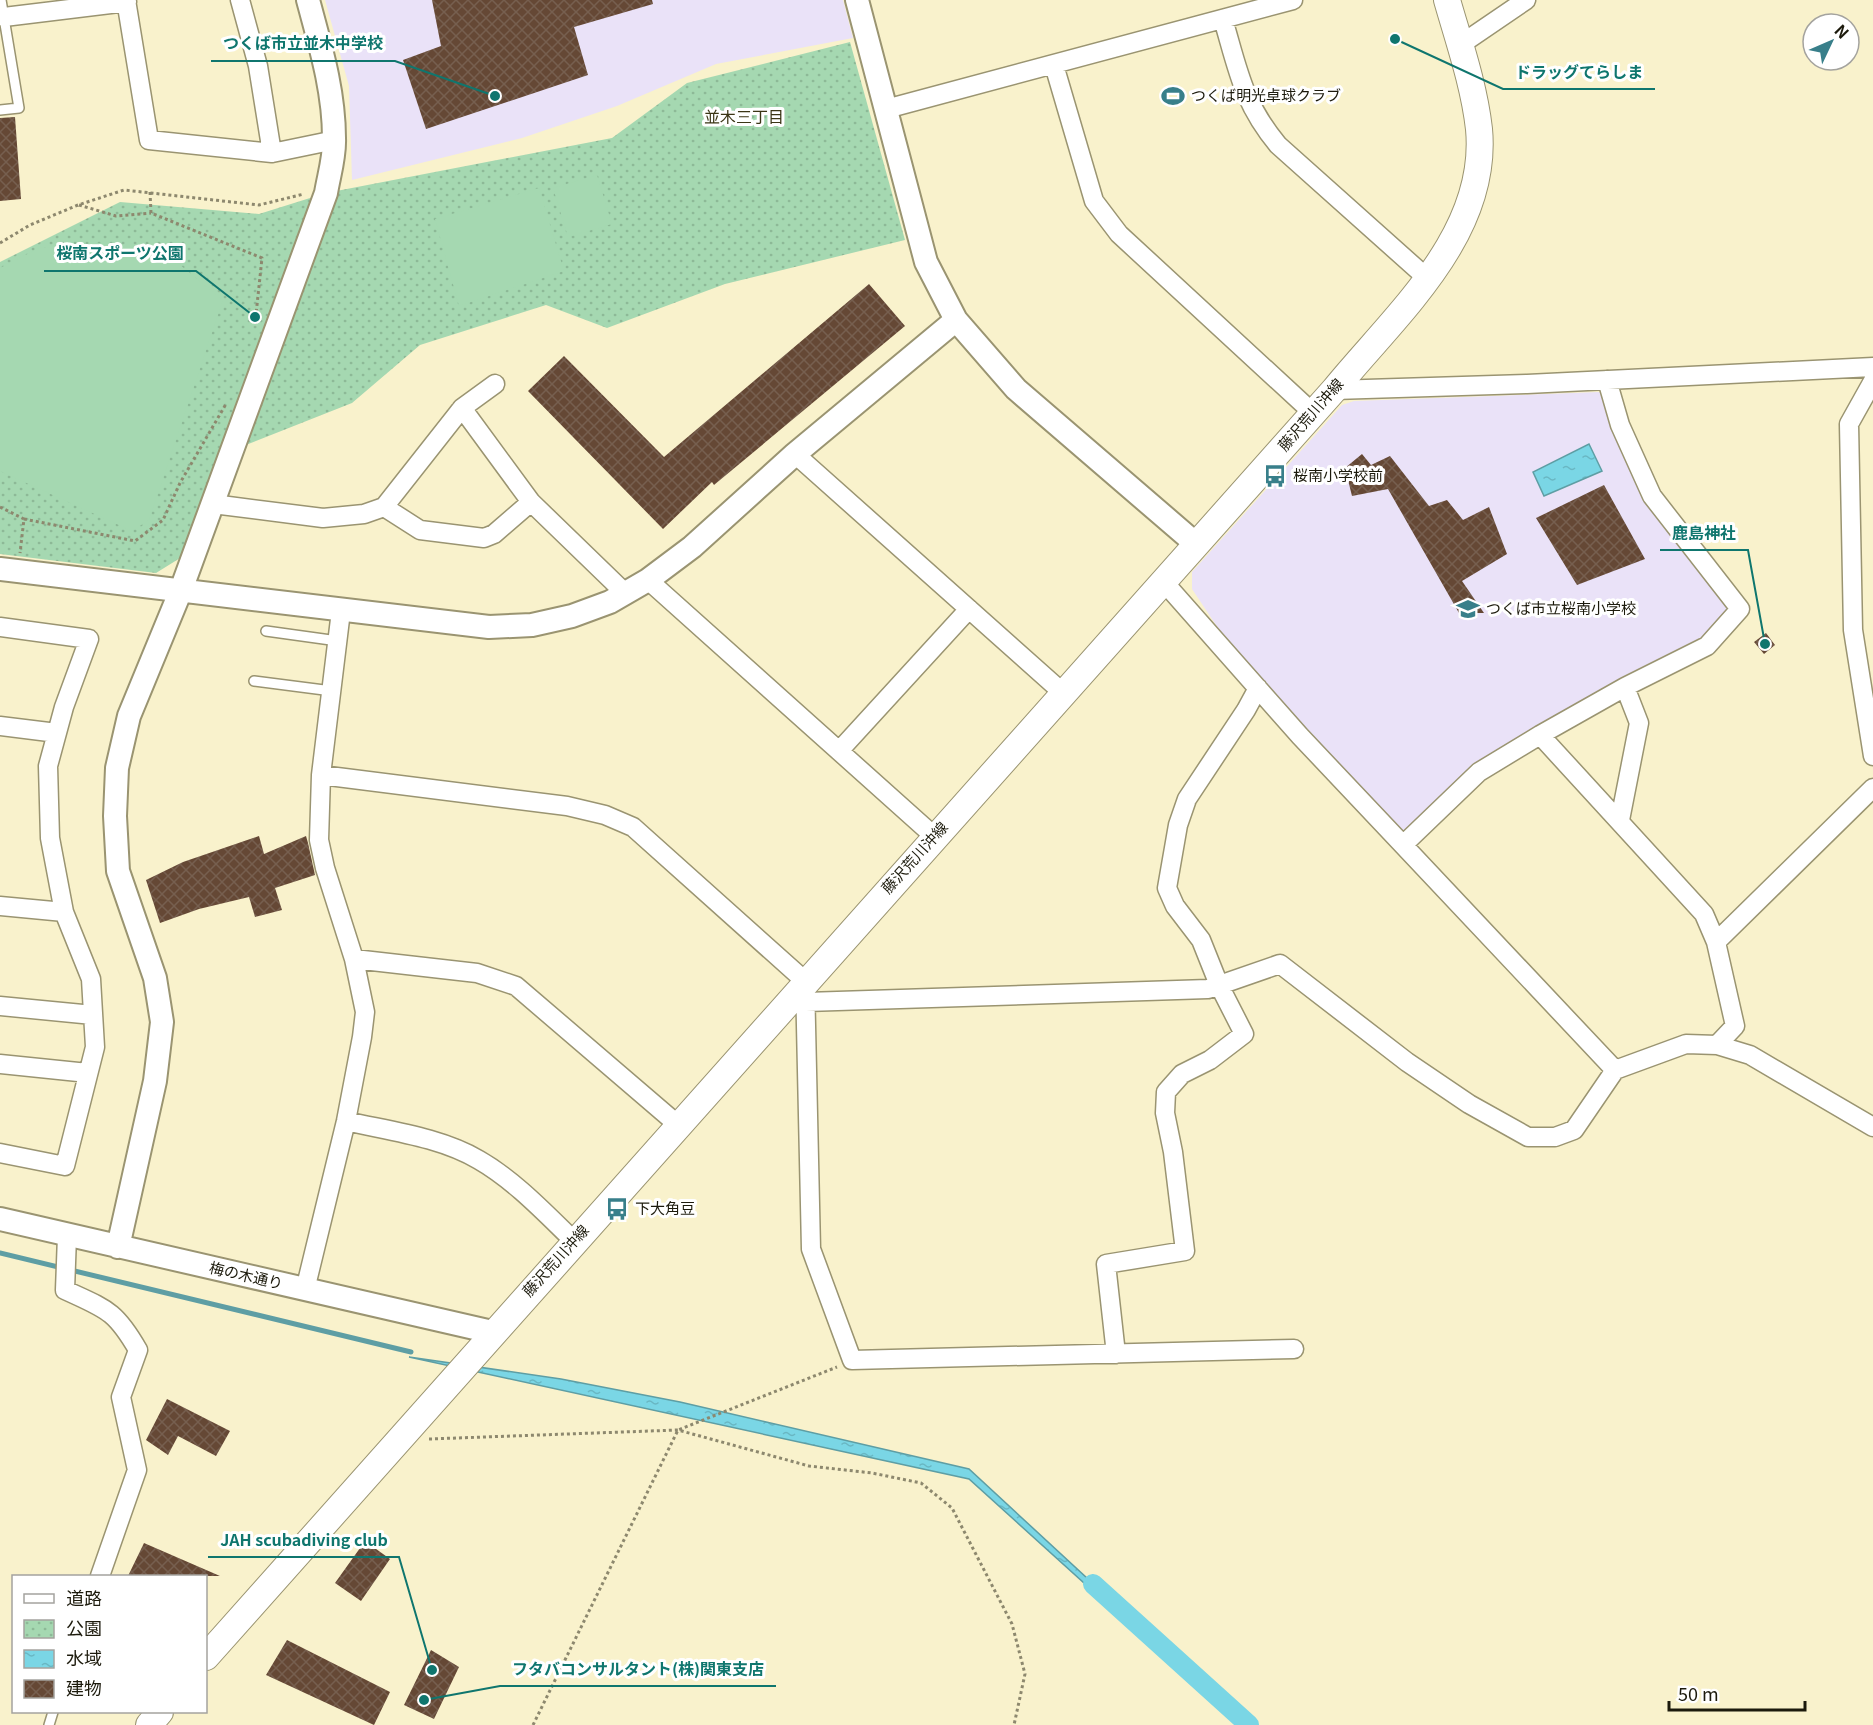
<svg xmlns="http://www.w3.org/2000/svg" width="1873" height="1725" font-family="Georgia,'Noto Sans JP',serif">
<defs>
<pattern id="park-dots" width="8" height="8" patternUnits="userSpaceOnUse" patternTransform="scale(1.5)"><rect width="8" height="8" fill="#a5d8b1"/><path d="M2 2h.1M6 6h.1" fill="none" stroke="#8db997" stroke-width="1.8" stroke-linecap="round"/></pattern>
<pattern id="water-ripples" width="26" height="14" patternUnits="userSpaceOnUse" patternTransform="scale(1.5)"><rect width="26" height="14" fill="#7ad6e5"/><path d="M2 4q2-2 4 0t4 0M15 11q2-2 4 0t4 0" fill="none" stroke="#69b7c3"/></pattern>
<pattern id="building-cross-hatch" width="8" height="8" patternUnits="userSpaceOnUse" patternTransform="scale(1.5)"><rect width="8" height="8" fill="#654835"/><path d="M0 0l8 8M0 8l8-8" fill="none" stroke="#765f4f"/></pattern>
</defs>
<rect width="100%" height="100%" fill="#f9f2cc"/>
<!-- education -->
<path fill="#eae2f8" d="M325 0H843L853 38 716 64 617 106 522 138 352 180 349 86Z
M1599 392 1608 403 1621 442 1729 605 1730 614 1703 643 1635 675 1403 833 1230 646 1192 589V572L1342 405 1354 401Z"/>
<!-- park -->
<path fill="url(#park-dots)" d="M850 42 905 240 725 284 607 328 546 305 420 345 352 403 218 456 185 555 156 573 0 554V262L120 202 259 214 326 193 612 138 687 83Z"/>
<!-- pitch -->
<path fill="#a5d8b1" d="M597 175 612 224 568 237 553 188Z
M539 188 564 271 459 306 435 219Z
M99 243 163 251 223 300 149 520 132 531 0 471V268L39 248Z"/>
<!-- water -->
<path fill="url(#water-ripples)" stroke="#5e9ea4" stroke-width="1.5" d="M1589 444 1602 471 1544 496 1533 472Z
M409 1357 561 1379 680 1402 969 1469 1246 1725H1241L969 1479Z"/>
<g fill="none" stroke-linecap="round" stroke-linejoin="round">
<!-- stream -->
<path stroke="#5e9ea4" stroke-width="5" d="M0 1253 411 1352"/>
<!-- canal -->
<path stroke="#7ad6e5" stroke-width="20" d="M1093 1584 1249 1725"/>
</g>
<!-- building -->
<path fill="url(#building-cross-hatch)" d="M432 0H652L653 4 574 27 588 75 426 129 403 60 441 46Z
M15 117 21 199 0 201V118Z
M869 284 905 326 714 485 712 482 663 529 528 391 564 356 664 457Z
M1362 454 1371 465 1390 456 1429 506 1447 500 1463 520 1489 507 1507 554 1462 581 1484 613H1459L1388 489 1352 496 1345 468Z
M1604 485 1645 559 1577 585 1536 518Z
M1766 633 1775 645 1764 654 1754 642Z
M259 836 264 854 306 836 308 843 315 875 275 888 282 910 255 917 249 897 199 909 160 923 146 880 183 862Z
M167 1399 230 1431 216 1456 178 1436 168 1455 146 1440Z
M365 1541 390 1559 361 1601 335 1583Z
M144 1543 220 1576H128Z
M287 1640 390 1692 374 1725 266 1675Z
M431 1650 459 1667 434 1719 404 1705Z"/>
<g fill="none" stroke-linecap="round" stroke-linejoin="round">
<!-- service casing -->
<g stroke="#9a9471" stroke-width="12">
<path id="service" d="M0 110 19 108 1 0
M266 631 338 641
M254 681 332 691
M49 1725 53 1712"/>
</g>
<!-- minor casing -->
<g stroke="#9a9471" stroke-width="21">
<path id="minor" d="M126 0 149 140 272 153 335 140
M240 0 258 66 272 153
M4 17 127 2
M1223 19C1238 70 1243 103 1278 145L1428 279
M1460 45 1526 0
M1054 65 1094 201 1119 234 1313 413
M886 109 1293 0
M1607 380 1620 425 1652 496 1740 609 1707 646 1625 687 1639 723 1620 820
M1873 381 1849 424 1853 630 1873 756
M1334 390 1527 384 1873 367
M462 408 531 502 625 593
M795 454 1062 692
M213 504 323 518 364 514 384 507 462 408 495 384
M384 507 420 530 484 538 494 534 531 502
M648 580 935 837
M1163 581 1300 736 1403 845 1479 772 1540 735 1704 914 1716 942 1735 1026 1717 1045
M0 627 89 639 64 707 48 766 50 838 64 912 91 979 95 1047 65 1166 0 1153
M0 726 57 733
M1540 735 1625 687
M839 751 969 609
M321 775 567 806 605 815 633 827 805 981 811 1249 852 1360 1294 1349
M1403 845 1615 1070
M0 906 64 912
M1716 942 1873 788
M354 959 477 973 516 986 677 1124
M806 1002 1208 989 1280 964 1407 1062 1469 1104 1528 1137H1555L1574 1130 1615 1070 1686 1044 1717 1045 1750 1055 1873 1127
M0 1006 93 1015
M0 1064 88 1073
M346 1121C389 1131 440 1137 479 1160 514 1180 545 1213 574 1241
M67 1236 65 1290C106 1309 115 1310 138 1350L121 1397 137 1470 100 1576
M305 1290 346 1121 362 1037 365 1012 354 959 325 868 319 840 321 775 341 611
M1116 1354 1106 1264 1185 1251 1173 1152 1165 1113 1166 1092 1182 1074 1210 1060 1244 1034 1219 985 1201 940 1175 906 1167 888 1178 825 1187 799 1246 710 1258 688"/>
</g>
<!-- tertiary casing -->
<g stroke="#9a9471" stroke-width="26">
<path id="tertiary" d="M857 0 926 262 956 320 1016 389 1196 544
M0 569 489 627 532 625 572 616 610 602 648 580 692 547 795 454 956 320
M0 1219 492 1332
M118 1247 155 1081 162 1022 155 978 118 871 115 816 117 768 129 716 181 590 326 193C329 175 335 156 334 138 334 90 320 45 308 0"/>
</g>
<!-- secondary casing -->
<g stroke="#9a9471" stroke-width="28">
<path id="secondary" d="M206 1657 1334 390C1395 315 1489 235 1479 129 1474 85 1459 42 1447 0
M149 1725 160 1712"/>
</g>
<!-- path -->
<path stroke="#8d886e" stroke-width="3" stroke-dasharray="3 3" stroke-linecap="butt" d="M150 192 151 213 262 258 255 324
M79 205 116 216 151 213
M0 243 30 225 78 205 124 190 259 205 304 194
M0 507 24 519 20 553
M24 519 135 541 163 520 180 483 226 404
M429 1439 678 1430 809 1466 872 1473 921 1483 952 1508 1012 1624 1025 1674 1014 1725
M533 1725 678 1430 837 1367"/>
<!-- service -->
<use href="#service" stroke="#fff" stroke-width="9"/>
<!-- minor -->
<use href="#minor" stroke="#fff" stroke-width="18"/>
<!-- tertiary -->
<use href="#tertiary" stroke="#fff" stroke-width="22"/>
<!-- secondary -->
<use href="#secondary" stroke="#fff" stroke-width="26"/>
</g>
<!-- icons -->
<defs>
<g id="stadium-bare" transform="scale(1.8)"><path d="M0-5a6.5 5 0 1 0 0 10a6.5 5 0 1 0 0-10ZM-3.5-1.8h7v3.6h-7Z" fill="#387f8a" stroke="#fff" stroke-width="2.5" paint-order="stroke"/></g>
<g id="bus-bare" transform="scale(1.8)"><path d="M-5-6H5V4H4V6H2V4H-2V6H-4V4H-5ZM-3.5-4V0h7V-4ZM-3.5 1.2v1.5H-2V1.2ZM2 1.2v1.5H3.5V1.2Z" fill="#387f8a" stroke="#fff" stroke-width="2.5" paint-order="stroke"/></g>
<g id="school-bare" transform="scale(1.8)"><path d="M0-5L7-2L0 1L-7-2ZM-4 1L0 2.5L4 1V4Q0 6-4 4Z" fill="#387f8a" stroke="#fff" stroke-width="2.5" paint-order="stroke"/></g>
</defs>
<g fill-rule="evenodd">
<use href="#stadium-bare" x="1173" y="96"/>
<use href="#bus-bare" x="1275" y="476"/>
<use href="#school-bare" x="1468" y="609"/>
<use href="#bus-bare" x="617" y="1209"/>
</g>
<g text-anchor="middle" stroke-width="6" stroke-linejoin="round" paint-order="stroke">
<!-- poi labels -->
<g font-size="15" fill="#1c1a0c" stroke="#fff" text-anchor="start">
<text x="1191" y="101">つくば明光卓球クラブ</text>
<text x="1293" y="481">桜南小学校前</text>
<text x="1486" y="614">つくば市立桜南小学校</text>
<text x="635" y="1214">下大角豆</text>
</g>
<!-- street labels -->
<g font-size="15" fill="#1c1a0c" stroke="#fff">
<text transform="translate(1311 415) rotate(-49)" y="5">藤沢荒川沖線</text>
<text transform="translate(915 858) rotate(-48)" y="5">藤沢荒川沖線</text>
<text transform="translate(556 1261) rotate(-48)" y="5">藤沢荒川沖線</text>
<text transform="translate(246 1276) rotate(13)" y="5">梅の木通り</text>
</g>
<!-- neighbourhood labels -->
<g font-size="16" fill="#3b3515" stroke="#fff">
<text x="744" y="123">並木三丁目</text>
</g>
</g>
<!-- callouts -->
<path fill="none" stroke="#0f766e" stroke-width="2" d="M495 96L395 61H211M1395 39L1503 89H1655M255 317L196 271H44M1765 644L1748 550H1660M432 1670L399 1557H208M424 1700L500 1686H776"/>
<g fill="#0f766e" stroke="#fff" stroke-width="2">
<circle cx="495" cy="96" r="6"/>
<circle cx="1395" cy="39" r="6"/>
<circle cx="255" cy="317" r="6"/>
<circle cx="1765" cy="644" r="6"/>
<circle cx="432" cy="1670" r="6"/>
<circle cx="424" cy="1700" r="6"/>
</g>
<g font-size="16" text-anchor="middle" font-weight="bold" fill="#0f766e" stroke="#fff" stroke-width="6" stroke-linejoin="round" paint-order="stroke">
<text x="303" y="49">つくば市立並木中学校</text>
<text x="1579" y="78">ドラッグてらしま</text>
<text x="120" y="259">桜南スポーツ公園</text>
<text x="1704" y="539">鹿島神社</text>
<text x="304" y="1546">JAH scubadiving club</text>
<text x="638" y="1675">フタバコンサルタント(株)関東支店</text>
</g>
<!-- legend -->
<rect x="12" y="1575" width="195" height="138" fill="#ffffff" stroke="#a4a39e" stroke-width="1.5"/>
<rect x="24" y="1594" width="30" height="9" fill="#ffffff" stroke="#a4a39e" stroke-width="1.5"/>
<text x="66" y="1605" font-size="18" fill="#1c1a0c">道路</text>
<rect x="24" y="1620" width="30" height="18" fill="url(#park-dots)" stroke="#a4a39e" stroke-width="1.5"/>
<text x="66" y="1635" font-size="18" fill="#1c1a0c">公園</text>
<rect x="24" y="1650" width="30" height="18" fill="url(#water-ripples)" stroke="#a4a39e" stroke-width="1.5"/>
<text x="66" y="1665" font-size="18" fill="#1c1a0c">水域</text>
<rect x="24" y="1680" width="30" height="18" fill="url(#building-cross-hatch)" stroke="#a4a39e" stroke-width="1.5"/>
<text x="66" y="1695" font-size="18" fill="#1c1a0c">建物</text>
<!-- north arrow -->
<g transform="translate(1831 42) rotate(46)"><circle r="28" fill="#ffffff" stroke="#a4a39e" stroke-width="1.5"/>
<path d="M0-4.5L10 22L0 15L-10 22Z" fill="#387f8a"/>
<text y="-9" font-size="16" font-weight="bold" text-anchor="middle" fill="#1c1a0c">N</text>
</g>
<!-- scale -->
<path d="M1669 1701v9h136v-9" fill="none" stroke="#1c1a0c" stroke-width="3"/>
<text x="1678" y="1701" font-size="18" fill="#1c1a0c" stroke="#ffffff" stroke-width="4.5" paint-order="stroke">50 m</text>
</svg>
